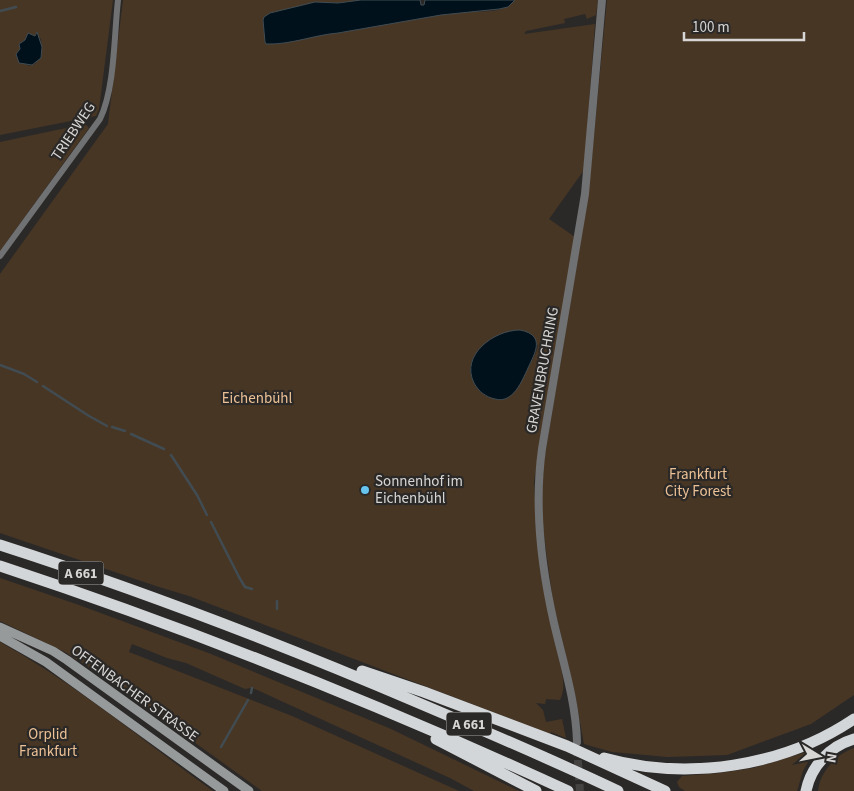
<svg xmlns="http://www.w3.org/2000/svg" width="854" height="791" font-family="'Source Sans 3',sans-serif">
<rect width="100%" height="100%" fill="#2b2927"/>
<!-- green -->
<path fill="#483625" fill-rule="evenodd" d="M0 0H113L99 109 96 116 0 135ZM36 35 41 39 42 55 35 64 29 66 18 60 20 49 19 44 25 40 26 36H35Z
M123 0H361L338 3 315 2 263 23 265 41 267 44C290 45 314 34 338 33 380 26 421 16 464 12 479 11 505 14 515 0H598L596 15 587 19 585 14 564 19 565 23 526 31 524 34 595 24 584 170 549 219 575 237 534 481C537 540 545 597 558 655 561 669 567 687 560 700L546 699 545 704 536 703 543 710 546 722 562 719 566 738 551 732 550 734 506 717 189 596 156 586 0 533V274L108 124ZM516 330C528 331 533 336 538 346 536 355 531 362 527 370 522 381 516 395 504 399 499 401 497 400 492 398 485 396 479 392 475 385 458 357 492 334 516 330Z
M607 0H854V695L811 724 727 755 668 757 612 752 584 744 575 694 553 601 543 528 541 488 542 473 588 197Z
M85 124 89 128 0 251V142Z
M0 578 79 605 211 654 391 729 519 791H474L450 778 255 689 250 688 245 689 186 663 167 658 132 644 129 652 292 716 459 791H262L104 677 65 652 0 621Z
M0 642C76 684 143 741 213 791H0Z
M854 748V791H818C820 772 836 754 854 748Z
M810 751 813 753 803 771 797 791H685L679 787 677 782 682 776 719 773 753 768Z"/>
<!-- water -->
<path fill="#00111b" stroke="#414c52" d="M361 0H420L421 5H424L425 0H515L508 7 499 9 441 15 338 33C314 35 290 45 266 44L265 42 263 20 264 17 270 13 315 2 338 3Z
M37 32 42 47 41 58 32 65 19 63 16 54 20 49 19 44 25 40 28 33 35 36Z
M520 330C546 335 535 353 528 368 522 381 513 404 495 399 486 397 479 392 474 383 460 355 494 330 520 330Z"/>
<g fill="none" stroke-linecap="round" stroke-linejoin="round">
<!-- stream -->
<path stroke="#414c52" stroke-width="2.5" d="M0 11 16 7
M0 365 24 374 37 382
M43 386 89 416 107 426
M112 427 125 431
M131 434 164 449
M171 455 197 495 207 515
M211 522 239 577 245 587 252 589
M277 609V601
M251 693 252 688
M221 747 248 700"/>
<!-- tertiary-tunnel -->
<path stroke="#454341" stroke-width="8" stroke-dasharray="8 4" stroke-linecap="butt" d="M577 748 580 791"/>
<!-- minor -->
<path stroke="#707172" stroke-width="6" d="M0 256 100 119C115 88 114 35 118 0"/>
<!-- tertiary -->
<path stroke="#707172" stroke-width="8" d="M577 742C576 702 563 662 554 623 541 566 534 506 542 449L585 194 602 0"/>
<!-- secondary -->
<path stroke="#979a9b" stroke-width="9" d="M0 627 53 651 67 660 249 791
M0 636 46 662 224 791"/>
<!-- motorway -->
<path stroke="#d2d6d8" stroke-width="11" d="M0 545C143 591 283 645 421 704 487 732 553 760 618 791
M0 566C194 630 383 706 568 791
M362 671 424 692 567 746 665 791
M436 739 536 791
M604 758C687 781 783 767 854 719
M806 791C811 766 830 746 854 739"/>
</g>
<!-- markers -->
<circle fill="#67c4ef" stroke="#2b2927" stroke-width="2" cx="365" cy="490" r="5"/>
<g text-anchor="middle" stroke-width="4.5" stroke-linejoin="round" paint-order="stroke">
<!-- shield labels -->
<g fill="#2b2927" stroke="#a4a2a0" stroke-width="1">
<rect x="58.5" y="561.5" width="45" height="23" rx="4"/>
<rect x="446.5" y="712.5" width="45" height="23" rx="4"/>
</g>
<g font-size="14" font-weight="bold" fill="#d8d6d4">
<text x="81" y="578">A 661</text>
<text x="469" y="729">A 661</text>
</g>
<!-- street labels -->
<g font-size="15" fill="#d8d6d4" stroke="#2b2927">
<text transform="translate(73 131) rotate(-56)" y="5">TRIEBWEG</text>
<text transform="translate(542 370) rotate(-80)" y="5">GRAVENBRUCHRING</text>
<text transform="translate(135 693) rotate(36)" y="5">OFFENBACHER STRASSE</text>
</g>
<!-- park labels -->
<g font-size="15" fill="#edc196" stroke="#2b2927">
<text x="257" y="403">Eichenbühl</text>
<text x="698" y="479">Frankfurt<tspan x="698" dy="17">City Forest</tspan></text>
<text x="48" y="739">Orplid<tspan x="48" dy="17">Frankfurt</tspan></text>
</g>
<!-- poi labels -->
<g font-size="15" fill="#d8d6d4" stroke="#2b2927" text-anchor="start">
<text x="375" y="486">Sonnenhof im<tspan x="375" dy="17">Eichenbühl</tspan></text>
</g>
</g>
<!-- north arrow -->
<g transform="translate(819 756) rotate(100)" stroke="#2b2927" stroke-width="4" paint-order="stroke">
<path d="M0-4L9 19L0 12L-9 19Z" fill="#d8d6d4"/>
<text y="-8" font-size="14" font-weight="bold" text-anchor="middle" fill="#d8d6d4">N</text>
</g>
<!-- scale -->
<path d="M684 32v8h120v-8" fill="none" stroke="#d8d6d4" stroke-width="2.5"/>
<text x="692" y="32" font-size="15" fill="#d8d6d4" stroke="#2b2927" stroke-width="4" paint-order="stroke">100 m</text>
</svg>
